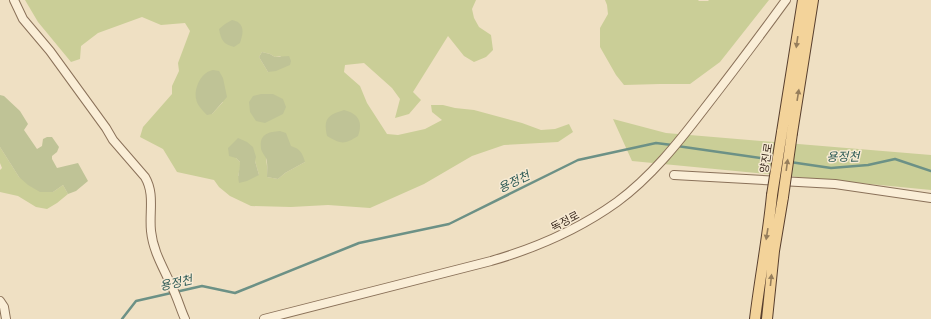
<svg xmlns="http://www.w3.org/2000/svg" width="931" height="319" font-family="'Crimson Pro','Noto Sans KR',serif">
<rect width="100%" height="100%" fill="#efe0c3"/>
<!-- green -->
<path fill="#cace97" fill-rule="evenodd" d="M25 0H476L472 9 474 18 479 27 491 35 493 50 486 57 474 62 464 56 448 36 413 92 421 100 409 114 395 118 400 99 392 88 364 63 345 65 344 72 360 86 367 103 387 134 398 135 425 129 442 120 432 112 431 105H443L455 108 474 110 522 123 541 130 555 129 569 124 573 132 558 142 504 145 472 156 424 184 370 208 328 205 291 207 251 206 230 196 219 187 214 180 177 172 163 149 140 137 143 127 172 94V86L179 71 178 63 190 31 185 23 161 25 142 17 98 33 81 46 80 59 71 62 38 22ZM262 52 270 54 275 57 281 56 268 72 259 57ZM196 99 223 102 212 114ZM236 158 255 161 259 175 238 176 240 168V162ZM266 158 305 162 285 173 278 179 267 177V166Z
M605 0H698L699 1H708L709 0H769L720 62 690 84H660L624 85 616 75 600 47V28L608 14 607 5Z
M613 119 666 133 931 155V190L632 161Z
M0 147 19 177 53 192 63 185 68 194 57 203 47 209 36 207 18 196 0 192V170L2 168 0 163Z"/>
<!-- cemetery -->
<path fill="#bfc396" d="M232 20C235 21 237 21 239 23 245 28 242 37 240 43L234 47C223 44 221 40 219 29L225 24Z
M262 52 270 54 275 57 289 56 291 61 290 65 276 71 268 72 259 57Z
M213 70 219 71 223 78 227 97 212 114 207 115C203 111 197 105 196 99 194 88 201 72 213 70Z
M261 94H273L283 99 286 107 283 114 265 123 256 121 250 112 249 102 253 96Z
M0 95 4 96 20 111 28 124 24 130 37 149 42 146 43 139 47 137H52L59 147 57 152 52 156V159L57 168 78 163 88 181 76 191 68 194 63 185 53 192H40L28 185 19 177 0 147Z
M344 110C359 114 363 122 358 136 344 145 341 144 327 136 323 118 328 115 344 110Z
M280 131 286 133 291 146C300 149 302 152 305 162L285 173 278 179 267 177C267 171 268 163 266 158 264 155 262 152 261 149 259 134 268 132 280 131Z
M238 138 247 142 253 147 256 157 255 161 259 175 247 181 239 183C237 174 240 171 240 162L236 158 229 156 228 148Z"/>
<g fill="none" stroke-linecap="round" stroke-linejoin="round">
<!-- stream -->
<path stroke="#6c9186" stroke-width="2.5" d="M677 146 775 160
M790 162 831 168 868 165 895 159 931 171
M122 319 136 301 202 286 235 293 359 243 449 224 578 160 656 143 672 145"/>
<!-- minor casing -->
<g stroke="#8a7159" stroke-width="10">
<path id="minor" d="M14 0 23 19 50 51 106 128 113 140 145 177C155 194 149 212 151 231 153 251 163 267 171 285 177 296 180 308 185 319
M674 175 835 184 931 198
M0 301 4 307 6 319
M264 319 491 261C536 248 578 230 617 202 651 177 678 143 704 109 732 73 759 37 786 0"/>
</g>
<!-- major casing -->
<g stroke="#583f2e" stroke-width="12">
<path id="major" d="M782 132 803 0
M792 133 813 0
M755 319C760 278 768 237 772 195
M767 319 774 251 783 197"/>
</g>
<!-- minor -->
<use href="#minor" stroke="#faeed7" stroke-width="8"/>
<!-- major -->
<use href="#major" stroke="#f3d39a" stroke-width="10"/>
<!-- major-bridge casing -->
<g stroke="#583f2e" stroke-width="12" stroke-linecap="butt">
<path id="major-bridge" d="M772 195 782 132
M783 197 792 133"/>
</g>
<!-- major-bridge -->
<use href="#major-bridge" stroke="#f3d39a" stroke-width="10"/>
</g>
<!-- one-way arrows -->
<defs><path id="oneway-solid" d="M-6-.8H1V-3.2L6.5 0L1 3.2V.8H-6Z"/></defs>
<g fill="#967e5c">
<use href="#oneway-solid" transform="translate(797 42) rotate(98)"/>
<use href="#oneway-solid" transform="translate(798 95) rotate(-81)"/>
<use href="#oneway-solid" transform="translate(787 165) rotate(-82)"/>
<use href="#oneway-solid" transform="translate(767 234) rotate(99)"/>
<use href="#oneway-solid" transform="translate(771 280) rotate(-84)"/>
</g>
<g text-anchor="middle" stroke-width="3" stroke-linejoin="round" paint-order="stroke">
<!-- street labels -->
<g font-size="11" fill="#3a2a1e" stroke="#f7ead3">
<text transform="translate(766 158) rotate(-81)" y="4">양진로</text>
<text transform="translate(565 221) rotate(-28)" y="4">독정로</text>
</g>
<!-- water labels -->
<g font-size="12" font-style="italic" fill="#2d5a55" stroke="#f7ead3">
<text transform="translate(843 157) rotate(-1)" y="4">용정천</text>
<text transform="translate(514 182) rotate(-26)" y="4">용정천</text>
<text transform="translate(176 283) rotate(-13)" y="4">용정천</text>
</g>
</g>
</svg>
